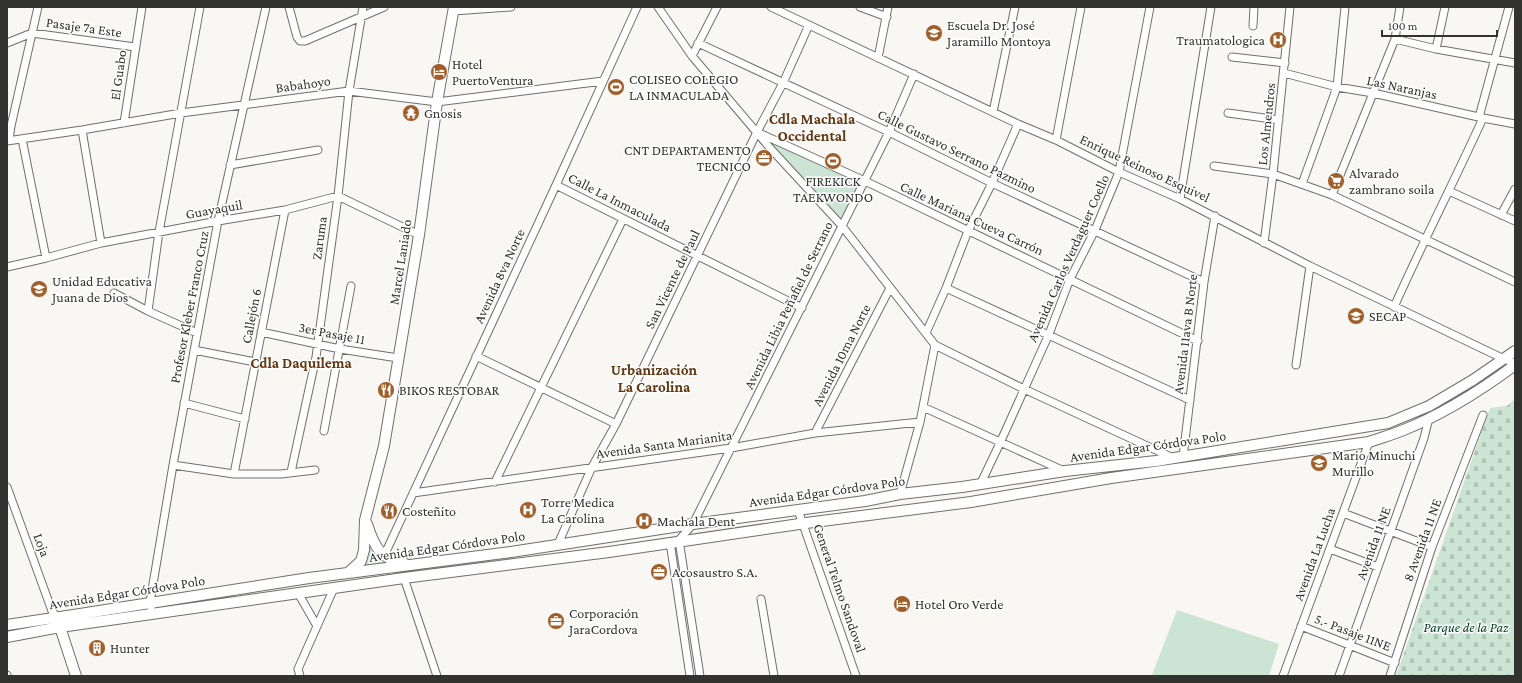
<svg xmlns="http://www.w3.org/2000/svg" width="1522" height="683" font-family="'Crimson Pro',serif">
<defs>
<pattern id="cemetery-stones" width="16" height="16" patternUnits="userSpaceOnUse"><rect width="16" height="16" fill="#cbe4d4"/><path d="M2 7V4a2 2 0 0 1 4 0v3zM10 15v-3a2 2 0 0 1 4 0v3z" fill="#afc4b6"/></pattern>
</defs>
<rect width="100%" height="100%" fill="#f8f7f4"/>
<!-- cemetery -->
<path fill="url(#cemetery-stones)" d="M1515 399V676H1396L1490 408 1507 406Z"/>
<!-- park -->
<path fill="#cbe4d4" d="M758 135 864 185 842 232Z
M367 549H371L374 554 388 565 359 569Z
M1177 610 1279 644 1269 676 1152 675Z"/>
<g fill="none" stroke-linecap="round" stroke-linejoin="round">
<!-- street casing -->
<g stroke="#706f6c" stroke-width="9">
<path id="street" d="M289 7 297 37 300 41H305L384 7
M658 7 692 56 770 148 842 226 935 345 1024 389 1171 457
M771 7 1018 124 1056 140 1119 172 1180 199 1310 266 1504 359 1515 363
M860 7 887 17
M453 11 511 7
M1253 26 1254 7
M1395 39 1436 49 1515 63
M7 43 32 33 135 47
M698 43 889 132 992 183 1204 282
M1436 49 1445 7
M692 56 717 7
M1232 57 1285 63
M878 58 888 7
M1284 73 1337 87 1373 93 1483 118 1515 124
M993 112 1015 7
M1228 113 1279 120
M1479 117 1509 7
M124 123 142 7
M82 130 101 243
M759 133 865 181 1198 341
M22 139 46 258
M9 140 11 126 38 7
M1056 140 1081 7
M7 141 82 130 181 113 349 91 437 102 603 81
M230 165 318 150
M1214 166 1273 174 1332 195 1515 282
M1302 184 1337 87 1345 7
M556 185 802 308
M1449 191 1515 221
M1332 195 1395 39 1400 7
M1180 199 1211 7
M1501 215 1515 189
M1264 243 1273 174 1290 7
M7 267 46 258 101 243 218 221 285 210 338 196 419 235
M946 288 1190 400
M114 293 148 311 197 333
M1394 307C1422 244 1454 182 1483 118
M148 311 159 232 200 7
M261 332 340 349 398 358
M926 333 946 288 968 231 992 183 1018 124
M194 350 255 362
M476 356 616 424
M1296 365 1310 266
M184 403 245 419
M923 407 1064 471
M324 431 351 286
M815 433 890 288
M1183 457 1204 282 1215 216
M173 465 234 474H281L315 470
M291 472 316 357 338 196 349 91 363 7
M234 474 285 210
M495 482 623 219
M980 485 1000 443 1049 334 1070 279 1095 230 1119 172 1150 7
M7 487 52 611 58 618
M413 493 731 448 815 433 920 422
M900 494 920 422 935 345
M798 510 856 676
M1343 513 1432 547
M670 542 690 676
M558 544 592 467 616 424 757 132 783 83 809 25
M1330 549 1378 567
M384 556 556 185 637 7
M404 578 437 676
M298 593 317 626
M761 599 774 676
M151 607 150 602 173 465 218 221 266 7
M1301 626 1395 663
M7 675V676
M300 676 298 669 334 588
M700 676 679 540 693 524 889 132 914 74
M1283 676 1369 442
M1339 676 1424 438 1429 418
M1390 676 1432 547 1483 415"/>
</g>
<!-- secondary casing -->
<g stroke="#706f6c" stroke-width="12">
<path id="secondary" d="M367 524C374 546 380 559 404 563
M348 573 361 561 364 550 365 520 384 446 419 235 437 102 454 7
M58 621 76 676
M7 625 80 614 309 578 511 552 693 524 865 501 900 494 962 487 1065 471 1156 461 1388 423 1429 406 1473 380 1515 351
M7 637 60 627 404 578 609 552 806 523 971 502 1111 478 1369 442C1380 438 1391 435 1401 431 1442 415 1480 391 1515 365"/>
</g>
<!-- street -->
<use href="#street" stroke="#fff" stroke-width="7"/>
<!-- secondary -->
<use href="#secondary" stroke="#fff" stroke-width="10"/>
</g>
<!-- icons -->
<defs>
<g id="university-disc" transform="scale(0.9)"><circle r="9.5" fill="#a05f2a" stroke="#fff"/><path d="M0-5L7-2L0 1L-7-2ZM-4 1L0 2.5L4 1V4Q0 6-4 4Z" fill="#fff"/></g>
<g id="hospital-disc" transform="scale(0.9)"><circle r="9.5" fill="#a05f2a" stroke="#fff"/><path d="M-5-5h3v3.5h4V-5h3V5h-3V1.5h-4V5h-3Z" fill="#fff"/></g>
<g id="hotel-disc" transform="scale(0.9)"><circle r="9.5" fill="#a05f2a" stroke="#fff"/><path d="M-6-4.5h1.5V1H6V5H4.5V3h-9V5H-6ZM-4 0a1.8 1.8 0 1 1 3.6 0ZM.5 0V-2.5h3Q6-2.5 6 0Z" fill="#fff"/></g>
<g id="stadium-disc" transform="scale(0.9)"><circle r="9.5" fill="#a05f2a" stroke="#fff"/><path d="M0-5a6.5 5 0 1 0 0 10a6.5 5 0 1 0 0-10ZM-3.5-1.8h7v3.6h-7Z" fill="#fff"/></g>
<g id="temple-disc" transform="scale(0.9)"><circle r="9.5" fill="#a05f2a" stroke="#fff"/><path d="M0-6L5-2H3V0L6.5 2.5H4V6H1.5V3h-3V6H-4V2.5H-6.5L-3 0V-2H-5Z" fill="#fff"/></g>
<g id="office-disc" transform="scale(0.9)"><circle r="9.5" fill="#a05f2a" stroke="#fff"/><path d="M-6-3h4V-5.5h4V-3h4V5H-6ZM-1-4.5V-3h2v-1.5ZM-6 0V1H6V0Z" fill="#fff"/></g>
<g id="supermarket-disc" transform="scale(0.9)"><circle r="9.5" fill="#a05f2a" stroke="#fff"/><path d="M-6-5.5h2.5l.6 2H6L4.5 2H-2.5L-4.4-4H-6ZM-1.5 3.2a1.3 1.3 0 1 0 .1 0ZM3 3.2a1.3 1.3 0 1 0 .1 0Z" fill="#fff"/></g>
<g id="school-disc" transform="scale(0.9)"><circle r="9.5" fill="#a05f2a" stroke="#fff"/><path d="M0-5L7-2L0 1L-7-2ZM-4 1L0 2.5L4 1V4Q0 6-4 4Z" fill="#fff"/></g>
<g id="restaurant-disc" transform="scale(0.9)"><circle r="9.5" fill="#a05f2a" stroke="#fff"/><path d="M-5-6h1v4h1v-4h1v4h1v-4h1v5L-1.5 .5V6h-2V.5L-5-1ZM5-6V6H3V1.5H1.5Q1.5-4 5-6Z" fill="#fff"/></g>
<g id="building-disc" transform="scale(0.9)"><circle r="9.5" fill="#a05f2a" stroke="#fff"/><path d="M-4-6H4V6H1V3H-1V6H-4ZM-2.5-4.3h1.7v1.8h-1.7ZM.8-4.3h1.7v1.8H.8ZM-2.5-1h1.7V.8h-1.7ZM.8-1h1.7V.8H.8Z" fill="#fff"/></g>
</defs>
<g fill-rule="evenodd">
<use href="#university-disc" x="934" y="33"/>
<use href="#hospital-disc" x="1278" y="40"/>
<use href="#hotel-disc" x="439" y="72"/>
<use href="#stadium-disc" x="616" y="87"/>
<use href="#temple-disc" x="411" y="113"/>
<use href="#office-disc" x="764" y="158"/>
<use href="#stadium-disc" x="833" y="161"/>
<use href="#supermarket-disc" x="1336" y="181"/>
<use href="#school-disc" x="39" y="289"/>
<use href="#university-disc" x="1356" y="316"/>
<use href="#restaurant-disc" x="386" y="390"/>
<use href="#school-disc" x="1319" y="463"/>
<use href="#hospital-disc" x="528" y="510"/>
<use href="#restaurant-disc" x="389" y="511"/>
<use href="#hospital-disc" x="644" y="521"/>
<use href="#office-disc" x="659" y="572"/>
<use href="#hotel-disc" x="902" y="604"/>
<use href="#office-disc" x="556" y="621"/>
<use href="#building-disc" x="97" y="648"/>
</g>
<g text-anchor="middle" stroke-width="3" stroke-linejoin="round" paint-order="stroke">
<!-- poi labels -->
<g font-size="14" fill="#323230" stroke="#fff" text-anchor="start">
<text x="947" y="30">Escuela Dr. José<tspan x="947" dy="16">Jaramillo Montoya</tspan></text>
<text x="1265" y="45" text-anchor="end">Traumatologica</text>
<text x="452" y="69">Hotel<tspan x="452" dy="16">PuertoVentura</tspan></text>
<text x="629" y="84">COLISEO COLEGIO<tspan x="629" dy="16">LA INMACULADA</tspan></text>
<text x="424" y="118">Gnosis</text>
<text x="751" y="155" text-anchor="end">CNT DEPARTAMENTO<tspan x="751" dy="16">TECNICO</tspan></text>
<text x="1349" y="178">Alvarado<tspan x="1349" dy="16">zambrano soila</tspan></text>
<text x="833" y="186" text-anchor="middle">FIREKICK<tspan x="833" dy="16">TAEKWONDO</tspan></text>
<text x="52" y="286">Unidad Educativa<tspan x="52" dy="16">Juana de Dios</tspan></text>
<text x="1369" y="321">SECAP</text>
<text x="399" y="395">BIKOS RESTOBAR</text>
<text x="1332" y="460">Mario Minuchi<tspan x="1332" dy="16">Murillo</tspan></text>
<text x="541" y="507">Torre Medica<tspan x="541" dy="16">La Carolina</tspan></text>
<text x="402" y="516">Costeñito</text>
<text x="657" y="526">Machala Dent</text>
<text x="672" y="577">Acosaustro S.A.</text>
<text x="915" y="609">Hotel Oro Verde</text>
<text x="569" y="618">Corporación<tspan x="569" dy="16">JaraCordova</tspan></text>
<text x="110" y="653">Hunter</text>
</g>
<!-- street labels -->
<g font-size="14" fill="#323230" stroke="#fff">
<text transform="translate(84 27) rotate(8)" y="5">Pasaje 7a Este</text>
<text transform="translate(118 75) rotate(-82)" y="5">El Guabo</text>
<text transform="translate(303 84) rotate(-8)" y="5">Babahoyo</text>
<text transform="translate(1402 87) rotate(12)" y="5">Las Naranjas</text>
<text transform="translate(1266 124) rotate(-84)" y="5">Los Almendros</text>
<text transform="translate(957 151) rotate(26)" y="5">Calle Gustavo Serrano Pazmino</text>
<text transform="translate(1145 168) rotate(25)" y="5">Enrique Reinoso Esquivel</text>
<text transform="translate(620 202) rotate(27)" y="5">Calle La Inmaculada</text>
<text transform="translate(214 209) rotate(-10)" y="5">Guayaquil</text>
<text transform="translate(972 218) rotate(25)" y="5">Calle Mariana Cueva Carrón</text>
<text transform="translate(319 238) rotate(-82)" y="5">Zaruma</text>
<text transform="translate(1068 258) rotate(-66)" y="5">Avenida Carlos Verdaguer Coello</text>
<text transform="translate(400 262) rotate(-81)" y="5">Marcel Laniado</text>
<text transform="translate(499 276) rotate(-65)" y="5">Avenida 8va Norte</text>
<text transform="translate(672 279) rotate(-64)" y="5">San Vicente de Paul</text>
<text transform="translate(788 305) rotate(-64)" y="5">Avenida Libia Peñafiel de Serrano</text>
<text transform="translate(189 307) rotate(-79)" y="5">Profesor Kleber Franco Cruz</text>
<text transform="translate(251 316) rotate(-79)" y="5">Callejón 6</text>
<text transform="translate(332 333) rotate(11)" y="5">3er Pasaje 11</text>
<text transform="translate(1185 334) rotate(-83)" y="5">Avenida 11ava B Norte</text>
<text transform="translate(841 355) rotate(-63)" y="5">Avenida 10ma Norte</text>
<text transform="translate(664 444) rotate(-8)" y="5">Avenida Santa Marianita</text>
<text transform="translate(1148 446) rotate(-8)" y="5">Avenida Edgar Córdova Polo</text>
<text transform="translate(827 491) rotate(-8)" y="5">Avenida Edgar Córdova Polo</text>
<text transform="translate(1422 540) rotate(-70)" y="5">8 Avenida 11 NE</text>
<text transform="translate(1373 543) rotate(-70)" y="5">Avenida 11 NE</text>
<text transform="translate(42 545) rotate(70)" y="5">Loja</text>
<text transform="translate(447 546) rotate(-8)" y="5">Avenida Edgar Córdova Polo</text>
<text transform="translate(1314 554) rotate(-70)" y="5">Avenida La Lucha</text>
<text transform="translate(840 588) rotate(71)" y="5">General Telmo Sandoval</text>
<text transform="translate(127 592) rotate(-9)" y="5">Avenida Edgar Córdova Polo</text>
<text transform="translate(1353 632) rotate(21)" y="5">5.- Pasaje 11NE</text>
</g>
<!-- park labels -->
<g font-size="14" font-style="italic" fill="#043c23" stroke="#fff">
<text x="1466" y="632">Parque de la Paz</text>
</g>
<!-- neighbourhood labels -->
<g font-size="15" font-weight="bold" fill="#643812" stroke="#fff">
<text x="812" y="124">Cdla Machala<tspan x="812" dy="17">Occidental</tspan></text>
<text x="301" y="368">Cdla Daquilema</text>
<text x="654" y="375">Urbanización<tspan x="654" dy="17">La Carolina</tspan></text>
</g>
</g>
<!-- border -->
<rect width="1522" height="683" fill="none" stroke="#323230" stroke-width="16"/>
<!-- scale -->
<path d="M1382 30v6h115v-6" fill="none" stroke="#323230" stroke-width="2"/>
<text x="1388" y="30" font-size="12" fill="#323230" stroke="#ffffff" stroke-width="3" paint-order="stroke">100 m</text>
</svg>
